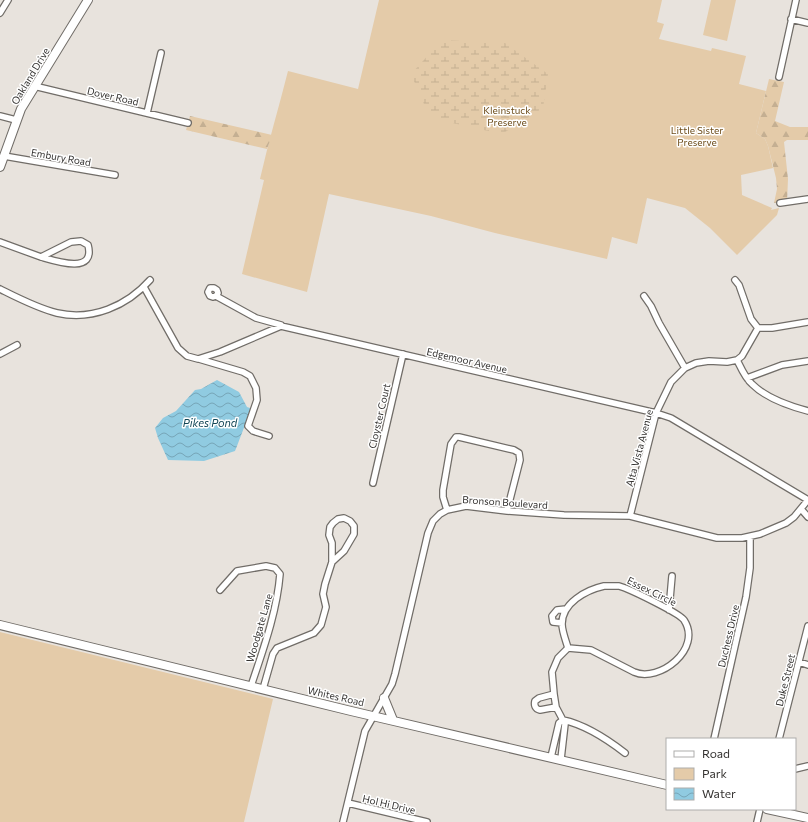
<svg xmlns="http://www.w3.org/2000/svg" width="808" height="822" font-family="Commissioner,sans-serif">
<defs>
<pattern id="forest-firs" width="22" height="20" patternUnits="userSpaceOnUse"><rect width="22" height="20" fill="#e4cba9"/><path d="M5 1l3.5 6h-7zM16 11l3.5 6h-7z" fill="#c4af92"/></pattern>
<pattern id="wetland-marsh" width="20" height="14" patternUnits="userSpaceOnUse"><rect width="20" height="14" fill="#e4cba9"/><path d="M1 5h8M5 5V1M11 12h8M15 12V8" fill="none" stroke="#c4af92"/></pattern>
<pattern id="water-waves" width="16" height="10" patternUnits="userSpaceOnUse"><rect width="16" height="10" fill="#90cbe1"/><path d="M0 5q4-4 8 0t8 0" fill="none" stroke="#76a5b7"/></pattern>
</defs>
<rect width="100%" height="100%" fill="#e8e3dd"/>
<!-- green -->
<path fill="#e4cba9" d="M379 0H662L657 22 664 24 659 39 711 51 712 48 746 56 739 84 766 91 756 133 765 139 768 146 773 168 741 175 742 195 772 208 771 210 779 208 777 215 737 255 710 228 685 208 647 198 637 244 612 237 607 259 495 233 431 216 329 194 307 292 242 274 264 180 260 179C268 143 279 107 288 71L358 89Z
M711 0H736L727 41 703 35Z
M0 632 273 699 244 822H0Z"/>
<!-- forest -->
<path fill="url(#forest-firs)" d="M769 79 784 82 775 121 790 127H808V140H787L784 142 788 179 787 202 774 203 777 189 776 178 768 146 765 139 756 133Z
M190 116 272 135 267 149 186 130Z"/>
<!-- wetland -->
<path fill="url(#wetland-marsh)" d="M442 40 505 43 548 74 543 108 502 134 430 118 411 74Z"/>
<!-- water -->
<path fill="url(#water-waves)" d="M217 380 239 392 247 407 253 409C245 422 241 437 235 451L204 461 168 460 158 438 155 428 163 418 176 411 195 390 201 389Z"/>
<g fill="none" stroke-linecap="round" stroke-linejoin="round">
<!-- street casing -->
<g stroke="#716d68" stroke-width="8">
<path id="street" d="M0 13 8 0
M791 19 808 23
M779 77 796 0
M34 86 188 123
M147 113 161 53
M0 116 16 120
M4 156 115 175
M780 203 808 199
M0 242 41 257 71 242 81 241 88 245C96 275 55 261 41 257
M735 280 739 285 751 319 758 328H772L808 322
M144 287 178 348 187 356 198 359 220 352 281 326 656 413 671 418 808 500
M0 289C18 298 37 308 57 313 92 321 127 306 150 280
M216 296 218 293 217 290 214 288H210L208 292 210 296 213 297 216 296 256 318 281 325
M644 296 651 306 659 323 685 368
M0 354 17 345
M199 359 243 372 250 376 256 388 257 400 248 426 253 431 269 436
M737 360C741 368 745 378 752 384 766 398 789 406 808 411
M747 378 782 365 808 361
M373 483 403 354
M801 509 808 517
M447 510 443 497V490L451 444 456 437H459L514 450 519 453 520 460 507 511
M630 516 656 413 671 382 685 368 696 363 709 361 727 362 737 360 742 356 758 328
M604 586H619L625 588C635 592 679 613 684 620 703 649 659 683 634 672L591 650 568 648C566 641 562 631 562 624 562 603 586 590 604 586Z
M220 590 237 571 266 566 275 568 280 574C277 612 263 650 251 686
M669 610 672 576
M562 623 553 622 552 616 557 610 566 609
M799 662 808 665
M263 689 273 654 277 648 314 633 321 625 326 607 323 594 325 584 332 562 344 551 354 534V526L350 521 344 518 338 519 333 523 330 527 329 535 332 543V562
M554 694 539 698 535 701C534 705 535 709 540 710L556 707
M563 720C586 725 607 739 625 753
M714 739 746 597 750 568V537
M779 739 808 626
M551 757 559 723 563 720
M561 759 565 724 556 707 554 694 552 672 558 658 568 648
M795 769 808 766
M348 803 427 822
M343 822 365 731 392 684 395 674 428 533 433 521 440 514 447 510 466 506 507 511 564 515 630 516 717 538H742L760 534 786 523 794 517 808 500
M757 822 760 809"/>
</g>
<!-- secondary casing -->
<g stroke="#716d68" stroke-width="10">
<path id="secondary" d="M0 167 21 109 88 0
M0 625 351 711 667 785
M384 698 393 720
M767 809 808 818"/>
</g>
<!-- street -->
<use href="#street" stroke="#fff" stroke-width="5.5"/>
<!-- secondary -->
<use href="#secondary" stroke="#fff" stroke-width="8"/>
</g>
<g text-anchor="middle" stroke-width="3" stroke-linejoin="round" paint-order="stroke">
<!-- street labels -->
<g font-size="10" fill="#343230" stroke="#fff">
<text transform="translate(30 76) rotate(-59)" y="4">Oakland Drive</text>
<text transform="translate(113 96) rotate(13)" y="4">Dover Road</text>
<text transform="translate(61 157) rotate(10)" y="4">Embury Road</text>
<text transform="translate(467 360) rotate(13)" y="4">Edgemoor Avenue</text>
<text transform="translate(379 416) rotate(-77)" y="4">Cloyster Court</text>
<text transform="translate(639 448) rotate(-75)" y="4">Alta Vista Avenue</text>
<text transform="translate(505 502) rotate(4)" y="4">Bronson Boulevard</text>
<text transform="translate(652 591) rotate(26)" y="4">Essex Circle</text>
<text transform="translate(259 628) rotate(-74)" y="4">Woodgate Lane</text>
<text transform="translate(728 636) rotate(-77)" y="4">Duchess Drive</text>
<text transform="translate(785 680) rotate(-76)" y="4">Duke Street</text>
<text transform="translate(336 696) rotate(13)" y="4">Whites Road</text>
<text transform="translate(389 804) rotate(13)" y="4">Hol Hi Drive</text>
</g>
<!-- park labels -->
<g font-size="10" fill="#6e4e1c" stroke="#fff">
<text x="507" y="114">Kleinstuck<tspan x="507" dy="12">Preserve</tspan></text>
<text x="697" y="134">Little Sister<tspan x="697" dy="12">Preserve</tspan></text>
</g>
<!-- water labels -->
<g font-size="11" font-style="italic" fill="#124555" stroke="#fff">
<text x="210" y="427">Pikes Pond</text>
</g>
</g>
<!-- legend -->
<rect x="666" y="738" width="130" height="72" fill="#ffffff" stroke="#aeadac"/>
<rect x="674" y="751" width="20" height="6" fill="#ffffff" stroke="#aeadac"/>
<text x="702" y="758" font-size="12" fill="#343230">Road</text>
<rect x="674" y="768" width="20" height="12" fill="#e4cba9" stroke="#aeadac"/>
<text x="702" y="778" font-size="12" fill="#343230">Park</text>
<rect x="674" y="788" width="20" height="12" fill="url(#water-waves)" stroke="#aeadac"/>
<text x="702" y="798" font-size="12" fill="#343230">Water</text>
</svg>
